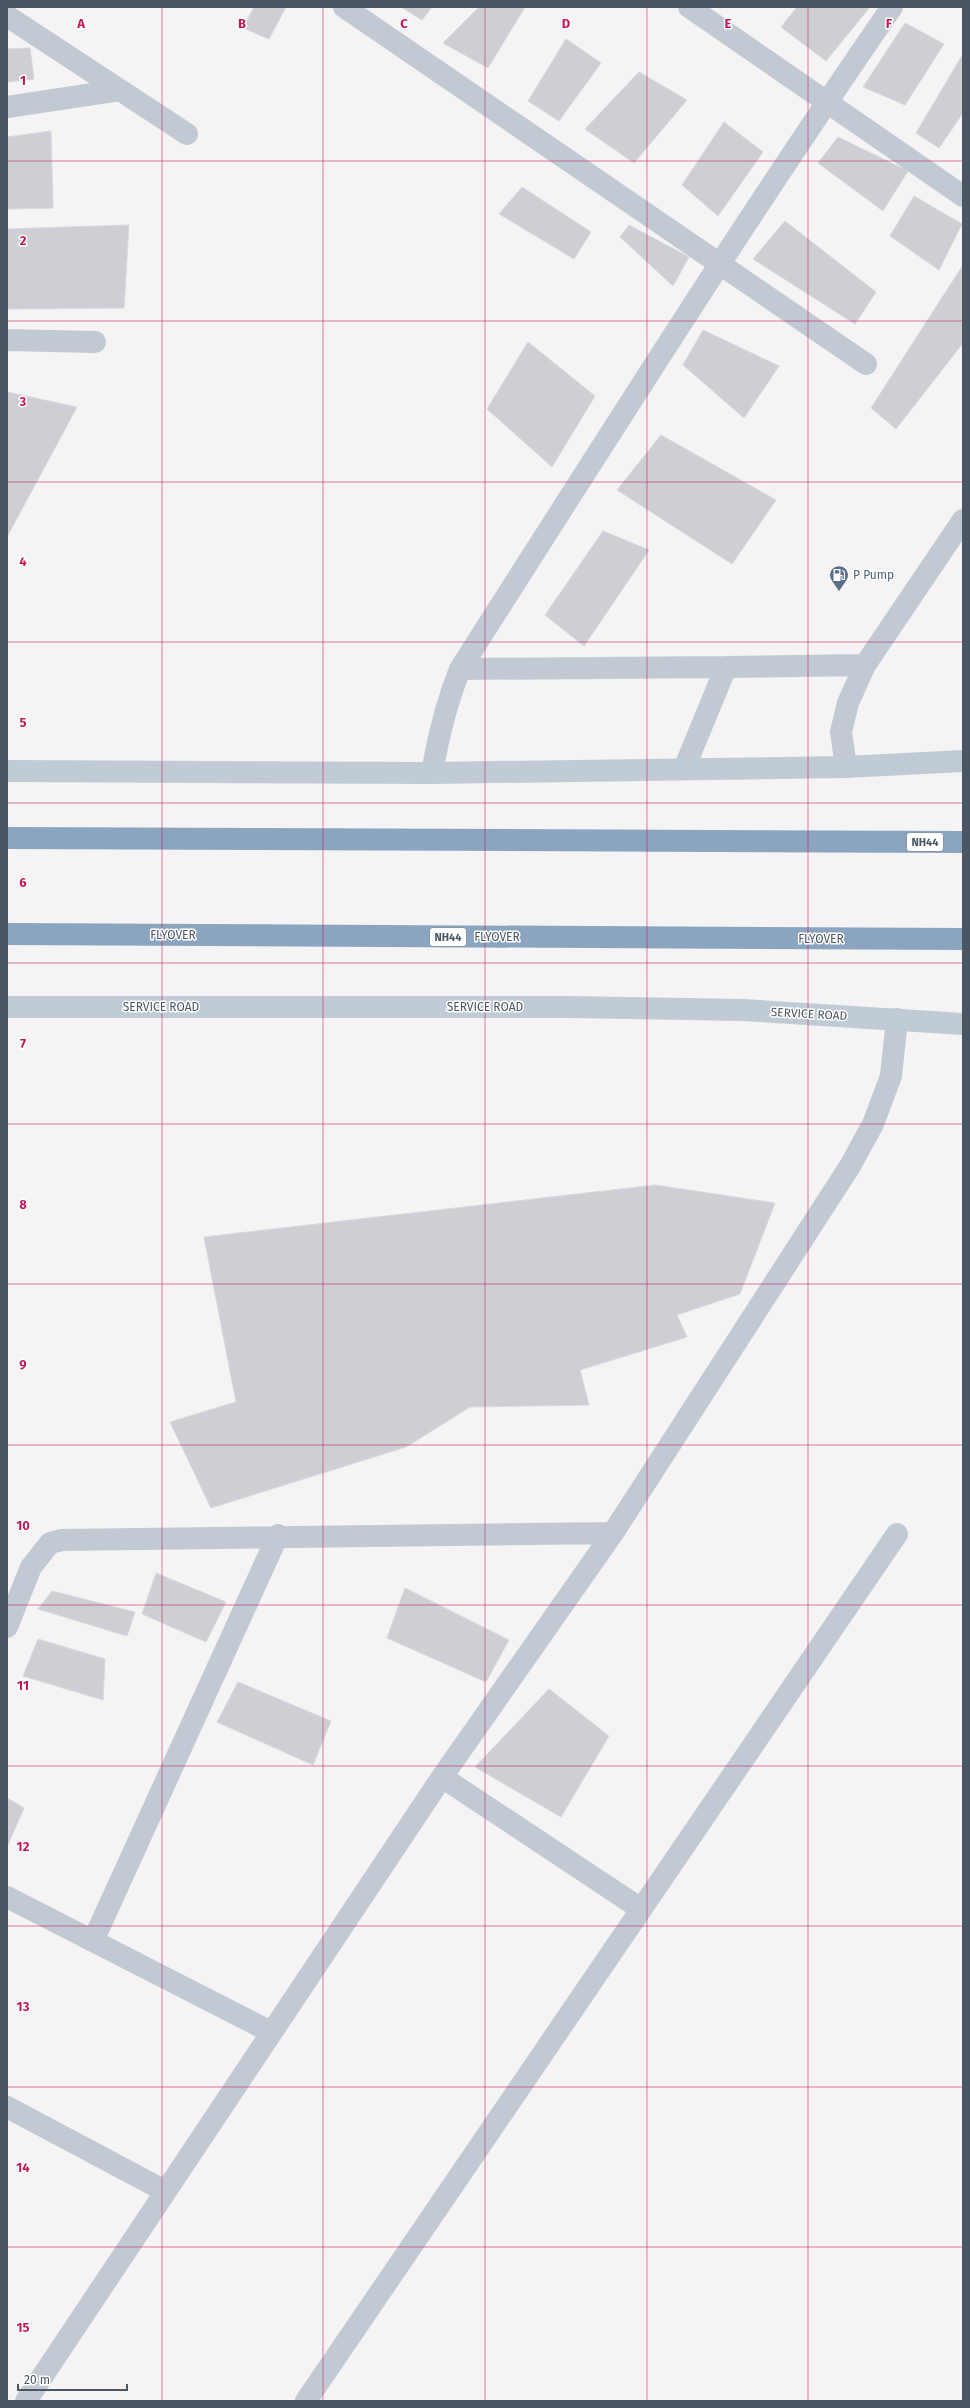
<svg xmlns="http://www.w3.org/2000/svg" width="970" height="2408" font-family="'Fira Sans',sans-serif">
<rect width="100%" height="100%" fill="#f5f3f3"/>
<!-- building -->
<path fill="#cdcfd5" stroke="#d7d9de" d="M254 7H286L269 39 243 28Z
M401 7H432L422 20Z
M479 7H525L488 68 443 43Z
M797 7H870L826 61 781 27Z
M905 23 944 44 905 105 863 87Z
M566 39 601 63 559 121 528 101Z
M30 48 34 79 7 82V49Z
M963 54V113L939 148 916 133Z
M639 72 687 100 634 163 585 129Z
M724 122 763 152 718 216 682 185Z
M51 131 53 208 7 209V137Z
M838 137 908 171 883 211 818 163Z
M522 187 591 232 574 259 499 214Z
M914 196 962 224 939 270 890 236Z
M785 221 876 292 855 324 753 259Z
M129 225 124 308 7 309V229Z
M629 225 689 257 673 286 620 237Z
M963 265V343L896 429 871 408Z
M703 330 779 366 744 418 683 365Z
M528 342 595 396 552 467 487 409Z
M7 392 77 407 7 537Z
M661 435 776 500 732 564 617 490Z
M603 531 649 550 584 646 545 615Z
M655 1185 775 1203 740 1294 677 1315 687 1337 580 1370 589 1405 470 1407 406 1447 211 1508 170 1422 236 1402 204 1237Z
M156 1573 226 1602 206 1642 142 1614Z
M405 1588 509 1640 486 1682 387 1638Z
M52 1591 135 1612 127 1636 38 1609Z
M38 1639 105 1659 103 1700 23 1676Z
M238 1682 331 1721 313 1765 217 1722Z
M549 1689 609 1736 561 1817 475 1767Z
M7 1798 24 1808 7 1847Z"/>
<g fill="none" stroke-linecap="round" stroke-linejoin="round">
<!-- street -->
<path stroke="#c1cad2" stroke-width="22" d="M344 7 866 364
M689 7 963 196
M7 16 187 134
M7 107 120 90
M7 340 95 342
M726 667 865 665
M460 669 726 667 684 769
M846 767 841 732 848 703 865 665 963 520
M432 773C438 737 446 704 460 669 602 447 742 224 892 7
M7 1627 31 1567 50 1543 62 1540 613 1533
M442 1777 641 1909
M7 1897 271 2032
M93 1941 278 1535
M7 2107 165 2191
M26 2401 442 1777 613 1533 850 1166 873 1124 891 1076 897 1019
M306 2401 897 1534"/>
<!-- secondary -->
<path stroke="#c1cbd6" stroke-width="22" d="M7 771 432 773 846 767 963 761
M7 1007H570L743 1010 963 1024"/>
<!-- highway -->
<path stroke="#8ba5c1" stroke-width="22" d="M7 838 963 842
M7 934 963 939"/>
</g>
<!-- grid -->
<path fill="none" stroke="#c2185b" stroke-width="1" stroke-opacity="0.55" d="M162 7V2401M323 7V2401M485 7V2401M647 7V2401M808 7V2401M7 161H963M7 321H963M7 482H963M7 642H963M7 803H963M7 963H963M7 1124H963M7 1284H963M7 1445H963M7 1605H963M7 1766H963M7 1926H963M7 2087H963M7 2247H963"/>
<!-- icons -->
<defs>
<g id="fuel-pin" transform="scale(1)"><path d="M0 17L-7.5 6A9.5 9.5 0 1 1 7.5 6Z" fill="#5c6f8a" stroke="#fff"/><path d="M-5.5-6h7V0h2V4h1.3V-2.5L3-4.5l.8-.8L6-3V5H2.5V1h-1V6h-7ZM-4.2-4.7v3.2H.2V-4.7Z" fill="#fff"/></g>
</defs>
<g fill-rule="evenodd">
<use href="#fuel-pin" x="839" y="575"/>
</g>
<g text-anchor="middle" stroke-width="3" stroke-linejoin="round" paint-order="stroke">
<!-- shield labels -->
<g fill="#fff" stroke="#808990" stroke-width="1">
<rect x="907" y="833" width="36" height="18" rx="3"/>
<rect x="430" y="928" width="36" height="18" rx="3"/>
</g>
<g font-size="11" font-weight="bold" fill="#4a5661">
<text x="925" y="846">NH44</text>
<text x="448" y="941">NH44</text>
</g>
<!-- service labels -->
<g font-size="12" fill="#4e5e75" stroke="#fff" text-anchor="start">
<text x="853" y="579">P Pump</text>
</g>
<!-- street labels -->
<g font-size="12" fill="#4a5661" stroke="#fff">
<text x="173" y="939">FLYOVER</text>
<text x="497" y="941">FLYOVER</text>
<text x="821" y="943">FLYOVER</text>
<text x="161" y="1011">SERVICE ROAD</text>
<text x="485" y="1011">SERVICE ROAD</text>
<text transform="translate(809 1014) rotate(3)" y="4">SERVICE ROAD</text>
</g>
</g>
<g font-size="13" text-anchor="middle" font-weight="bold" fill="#c2185b" stroke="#fff" stroke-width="3" stroke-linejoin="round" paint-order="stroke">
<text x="81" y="28">A</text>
<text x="242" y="28">B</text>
<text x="404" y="28">C</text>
<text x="566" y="28">D</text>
<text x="728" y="28">E</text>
<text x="889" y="28">F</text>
<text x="23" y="85">1</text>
<text x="23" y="245">2</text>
<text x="23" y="406">3</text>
<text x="23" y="566">4</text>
<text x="23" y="727">5</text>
<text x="23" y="887">6</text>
<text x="23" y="1048">7</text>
<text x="23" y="1209">8</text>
<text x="23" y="1369">9</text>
<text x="23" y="1530">10</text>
<text x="23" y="1690">11</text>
<text x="23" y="1851">12</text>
<text x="23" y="2011">13</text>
<text x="23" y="2172">14</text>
<text x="23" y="2332">15</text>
</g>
<!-- border -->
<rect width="970" height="2408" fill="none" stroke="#4a5661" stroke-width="16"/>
<!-- scale -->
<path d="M18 2384v6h109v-6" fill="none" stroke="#4a5661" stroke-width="2"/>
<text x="24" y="2384" font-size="12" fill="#4a5661" stroke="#ffffff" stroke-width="3" paint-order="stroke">20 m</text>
</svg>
